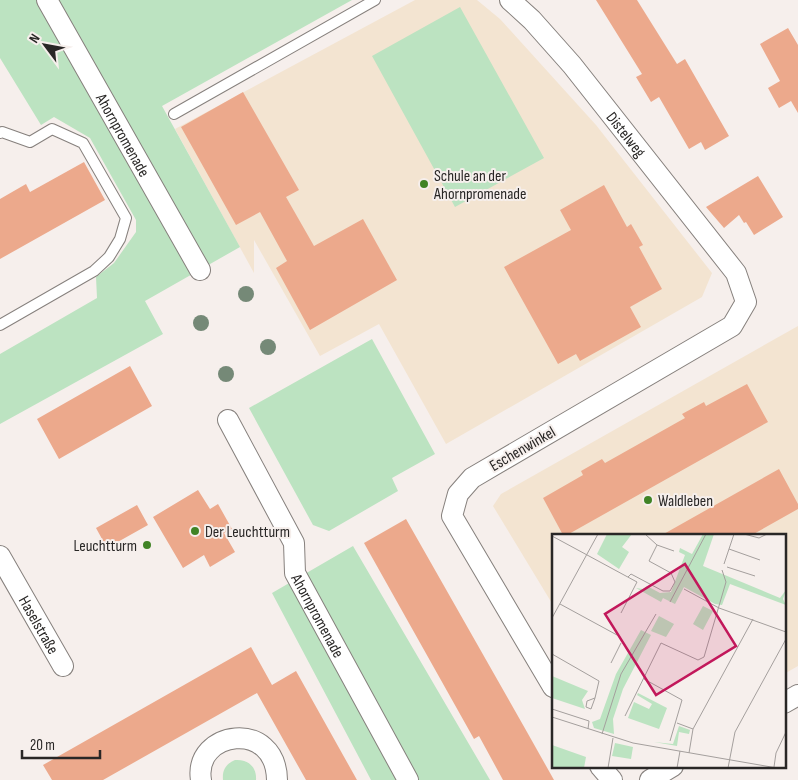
<svg xmlns="http://www.w3.org/2000/svg" width="798" height="780" font-family="'Sofia Sans Condensed',sans-serif">
<rect width="100%" height="100%" fill="#f6efec"/>
<!-- education -->
<path fill="#f3e4d1" d="M415 0H477L500 19 596 125 712 273 702 297 446 444 379 324 320 356 254 240V273L175 129Z
M798 326V666L784 674V535H553V605L493 506 501 494Z"/>
<!-- green -->
<path fill="#bce3c1" d="M0 0H352L162 106 240 247 145 301 163 334 0 424V354L97 298 96 277 114 263 136 232V220L90 138 54 117 41 125 0 58Z
M460 7 544 158 455 207 372 56Z
M372 339 435 454 392 478 398 491 329 531 313 525 249 408Z
M353 546 490 780H371L272 593Z
M235 760C248 759 257 767 256 780H223C222 770 226 764 235 760Z"/>
<!-- building -->
<path fill="#eca98c" d="M596 0H637L677 64 685 59 729 136 705 150 701 142 689 149 659 97 651 102 636 77 642 74Z
M788 28 798 45V113L791 101 779 108 768 88 780 81 760 44Z
M243 92 299 190 286 197 314 246 363 219 397 280 310 330 276 268 287 261 260 212 236 225 181 127Z
M84 162 105 200 0 259V199L26 184 30 192Z
M758 176 783 217 754 235 746 222 744 223 739 215 724 228 706 207Z
M604 185 627 227 631 224 643 245 639 247 662 289 630 307 641 327 580 361 576 354 558 364 504 267 571 230 560 210Z
M130 366 152 406 59 459 37 419Z
M747 384 768 422 567 535H563L543 498 583 475 581 471 602 459 605 463 685 418 682 414 704 402 706 406Z
M779 469 798 504V509L752 535H662Z
M198 490 210 509 218 504 232 529 224 533 235 552 210 567 204 555 183 568 153 517Z
M137 505 148 525 107 548 96 528Z
M406 519 527 732 554 780H503L479 736 474 739 364 543Z
M251 647 272 685 296 671 357 780H306L257 693 103 780H52L43 765Z"/>
<g fill="none" stroke-linecap="round" stroke-linejoin="round">
<!-- lane casing -->
<g stroke="#86807d" stroke-width="12">
<path id="lane" d="M174 114 375 0
M0 133 2 132 30 142 52 129 83 143 126 218 120 239 109 257 94 271 0 325"/>
</g>
<!-- street casing -->
<g stroke="#86807d" stroke-width="22">
<g id="street">
<path id="s1" d="M47 0 200 270"/>
<path id="s2" d="M510 0 532 20 572 65 736 273 746 302 732 326 472 478 458 494 452 516 553 687"/>
<path id="s3" d="M228 420 294 543 295 573 408 780"/>
<path id="s4" d="M0 556 63 666"/>
<path d="M784 703 798 695"/>
<path d="M600 766 612 780"/>
<path d="M201 780C193 731 276 718 277 780"/>
<path d="M650 780 673 766"/>
</g>
</g>
<!-- lane -->
<use href="#lane" stroke="#fff" stroke-width="10"/>
<!-- street -->
<use href="#street" stroke="#fff" stroke-width="20"/>
</g>
<!-- trees -->
<g fill="#758977">
<circle cx="246" cy="294" r="8"/>
<circle cx="201" cy="323" r="8"/>
<circle cx="268" cy="347" r="8"/>
<circle cx="226" cy="374" r="8"/>
</g>
<!-- markers -->
<g fill="#408325" stroke="#f6efec" stroke-width="2">
<circle cx="424" cy="184" r="5"/>
<circle cx="648" cy="500" r="5"/>
<circle cx="195" cy="531" r="5"/>
<circle cx="147" cy="545" r="5"/>
</g>
<g text-anchor="middle" stroke-width="4" stroke-linejoin="round" paint-order="stroke">
<!-- street labels -->
<g font-size="16" fill="#292726" stroke="#f6efec">
<text dy="6" stroke="none"><textPath href="#s2" startOffset="178">Distelweg</textPath></text>
<text dy="6" stroke="none"><textPath href="#s1" startOffset="155">Ahornpromenade</textPath></text>
<text transform="translate(522 448) rotate(-30)" y="6">Eschenwinkel</text>
<text dy="6" stroke="none"><textPath href="#s3" startOffset="218">Ahornpromenade</textPath></text>
<text dy="6" stroke="none"><textPath href="#s4" startOffset="79">Haselstraße</textPath></text>
</g>
<!-- poi labels -->
<g font-size="16" fill="#292726" stroke="#f6efec" text-anchor="start">
<text x="434" y="181">Schule an der<tspan x="434" dy="18">Ahornpromenade</tspan></text>
<text x="658" y="506">Waldleben</text>
<text x="205" y="537">Der Leuchtturm</text>
<text x="137" y="551" text-anchor="end">Leuchtturm</text>
</g>
</g>
<!-- overview -->
<g transform="translate(552 534)">
<rect width="234" height="234" fill="#f6efec"/>
<path d="M55 0H80L70 13 77 18 67 35 45 20ZM151 0H162L151 32 228 64 234 56 231 65 234 71 178 50 170 71 163 70 132 53 123 70 111 64 109 68 84 54 91 55 95 52 108 59 119 58 133 21 127 18 128 14 140 20ZM151 72 161 77 151 96 141 90ZM107 82 122 90 114 103 99 97ZM89 96 99 101 71 155 61 185 62 200 42 194 40 188 48 185 64 140ZM0 142 36 157 30 166 33 175 0 164ZM86 159 115 174 107 195 76 184 82 168 97 175 100 170 85 161ZM127 192 138 196 137 200 127 198 125 212 102 208 121 210ZM63 209 81 213 79 225 60 222ZM0 211 34 223 32 234H0Z" fill="#bce3c1"/>
<path fill="none" stroke="#a49f9d" stroke-width="1" d="M93 0 105 11 122 17M192 0 207 4 215 0M0 2 85 48 69 79M177 15 208 26M172 30 182 0M175 33 203 42M76 43 79 40 111 57H118L123 48 119 39 97 27 105 11M132 55 167 74 234 98M118 68 154 0M8 70 65 101M0 84 46 0M0 120 47 147 43 164M59 129 69 109M92 145 130 166 118 207M43 164 39 175 34 173 35 167ZM0 175 37 187 36 195M73 182 109 109 146 126 152 123 174 48 170 36M0 183 81 209 225 234M125 189 141 195M50 200 69 140 104 80M137 219 141 195 201 85M222 233 224 219 234 198M56 234 61 204M125 234 128 217M176 234 183 198 234 105"/>
<path fill="#c2185b" fill-opacity="0.15" stroke="#c2185b" stroke-width="2.5" d="M133 30 184 112 104 161 53 80Z"/>
<rect width="234" height="234" fill="none" stroke="#292726" stroke-width="2.5"/>
</g>
<!-- north arrow -->
<g transform="translate(45 45) rotate(302)" stroke="#f6efec" stroke-width="4" paint-order="stroke">
<path d="M0-4L9 19L0 12L-9 19Z" fill="#292726"/>
<text y="-8" font-size="14" font-weight="bold" text-anchor="middle" fill="#292726">N</text>
</g>
<!-- scale -->
<path d="M22 750v8h78v-8" fill="none" stroke="#292726" stroke-width="2.5"/>
<text x="30" y="750" font-size="15" fill="#292726" stroke="#f6efec" stroke-width="4" paint-order="stroke">20 m</text>
</svg>
